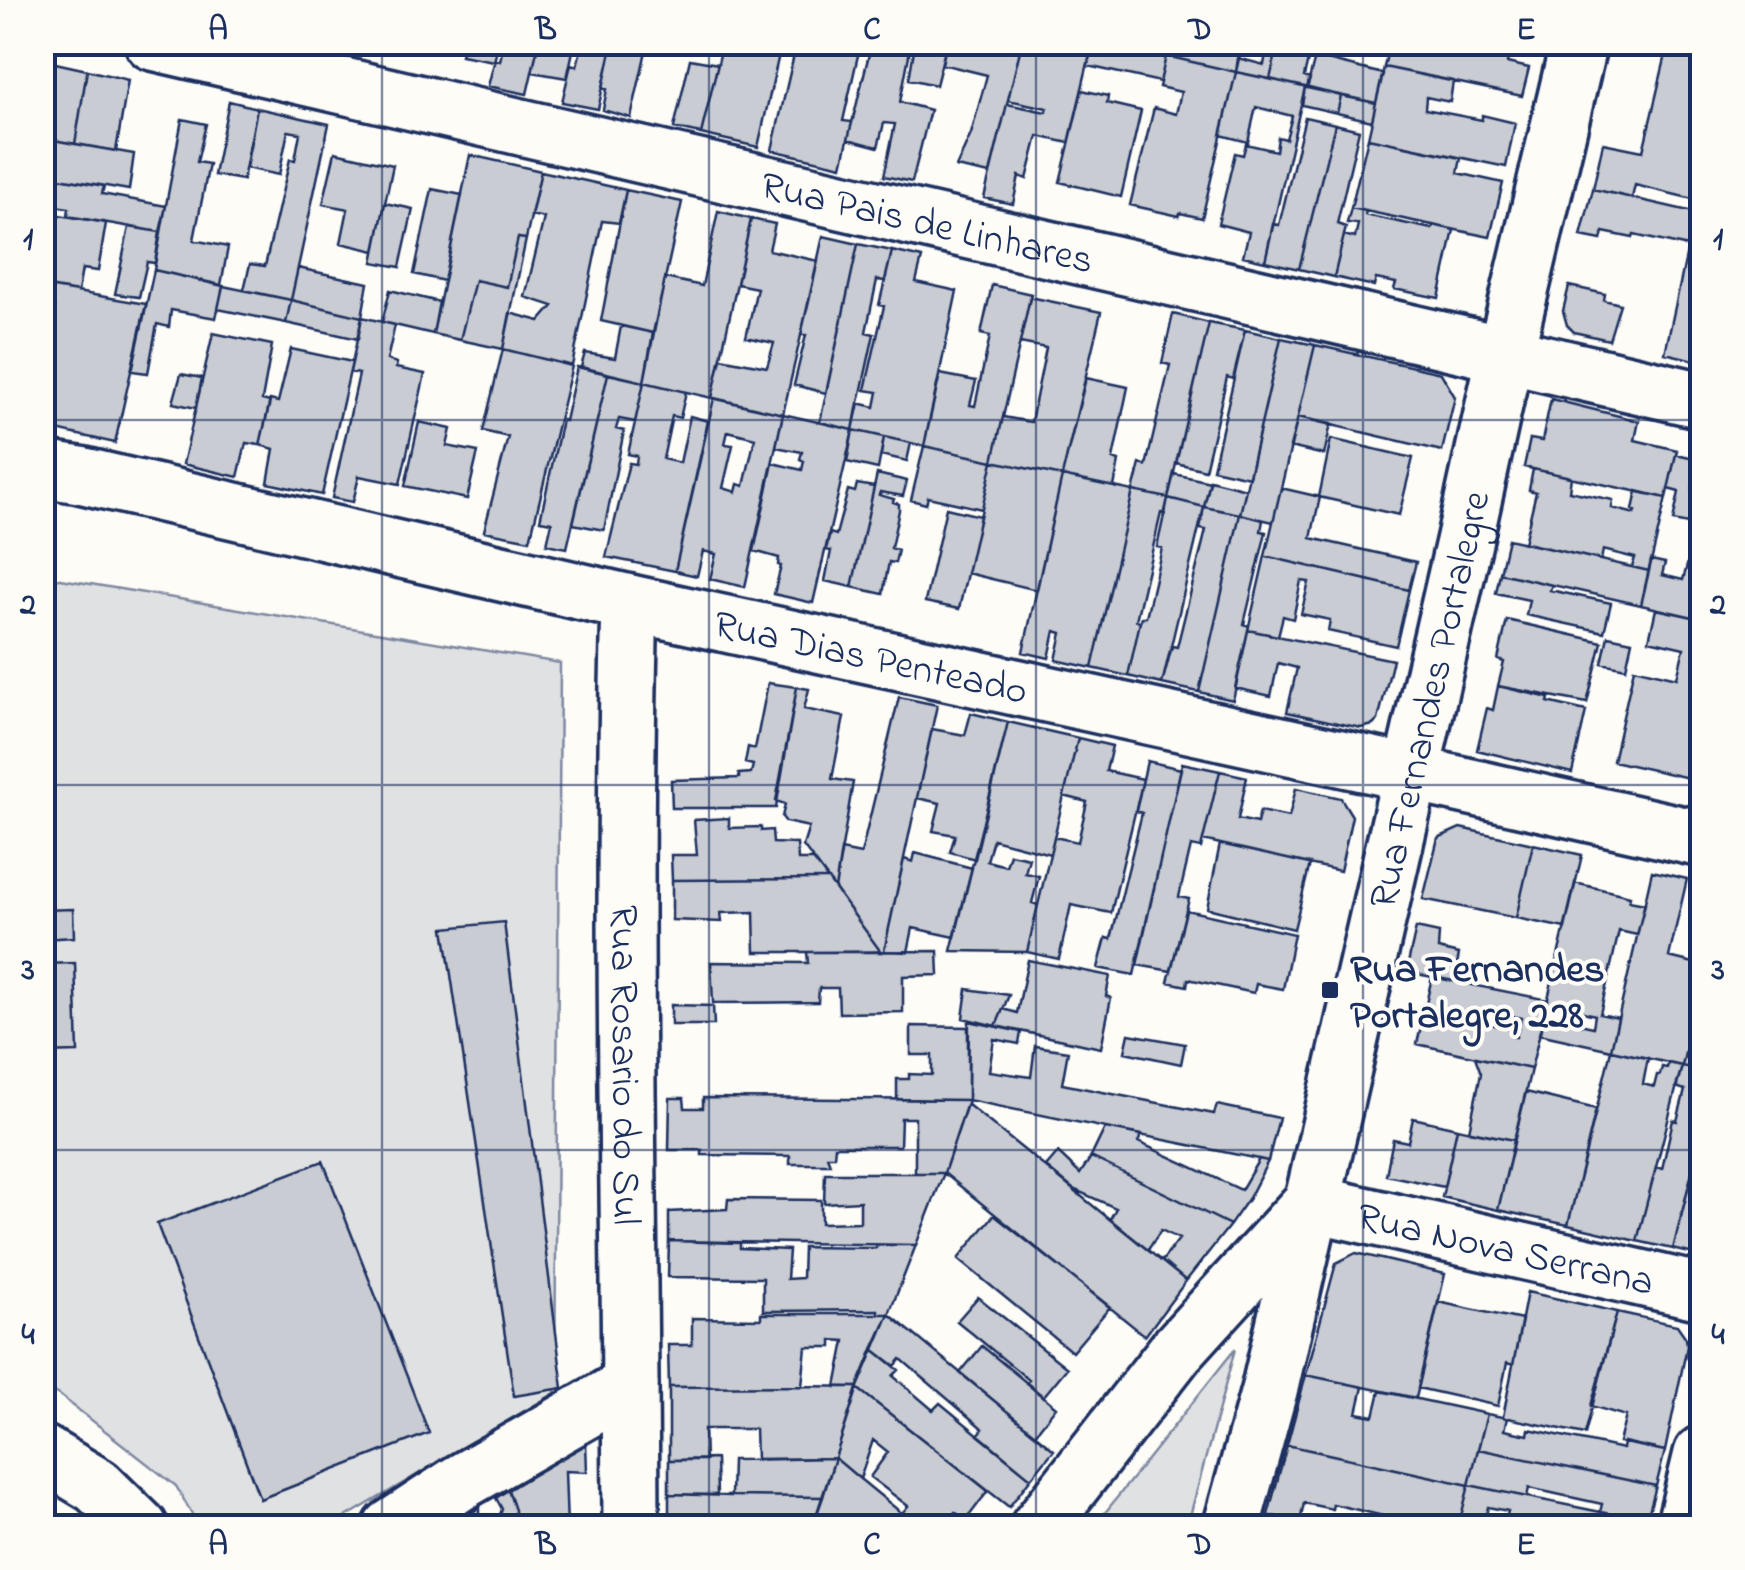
<svg xmlns="http://www.w3.org/2000/svg" width="1745" height="1570" font-family="'Indie Flower',sans-serif">
<rect width="100%" height="100%" fill="#fdfcf7"/>
<filter id="ink" filterUnits="userSpaceOnUse"><feTurbulence type="fractalNoise" baseFrequency=".01" numOctaves="2"/><feDisplacementMap in="SourceGraphic" scale="20" xChannelSelector="R" yChannelSelector="G"/><feConvolveMatrix kernelMatrix="1 2 1 2 8 2 1 2 1" color-interpolation-filters="sRGB"/></filter>
<g filter="url(#ink)">
<!-- green -->
<path fill="#e0e1e3" stroke="#7e88a0" stroke-width="2.5" d="M43 576 560 663 555 1393 329 1527 200 1528 176 1486 62 1397 43 1386Z
M1235 1349 1187 1527C1176 1528 1163 1529 1151 1528 1132 1524 1122 1516 1100 1519Z"/>
<!-- building -->
<path fill="#c9ccd3" stroke="#1b2f5e" stroke-width="2.5" fill-rule="evenodd" d="M464 42H499L494 61 461 55Z
M504 42H539L527 94 488 86 495 59 500 61Z
M539 42H575L567 78 532 72Z
M583 42H613L598 109 562 102 571 64 577 66Z
M613 42H648L631 118 603 110 607 89 603 88Z
M723 42H746L780 50 758 147 701 134Z
M797 42H861L843 121 852 122 842 166 772 150Z
M872 42H947L936 85 909 79 914 50H910L900 102 930 110 912 182 884 176 895 124 884 123 878 147 848 139Z
M947 42H1022L990 174 956 167 971 134 987 75 942 64Z
M1022 42H1093L1069 143 1038 136 1027 179 1019 176 1013 204 984 198 1007 104 1046 112 1047 108 1008 100Z
M1093 42H1107L1166 56 1160 82 1088 66Z
M1107 42H1170L1166 56Z
M1170 42H1232L1242 45 1236 72 1166 56Z
M1268 42H1279L1270 79 1236 72 1238 58 1264 65Z
M1279 42H1312L1304 77 1310 79 1307 88 1270 79Z
M1344 42H1378L1375 56 1342 49Z
M1390 42H1437L1508 59 1507 63 1529 68 1522 96 1384 67Z
M1669 42H1702V214L1698 212 1701 201 1635 185 1632 198 1593 189 1603 143 1643 151Z
M1166 56 1236 72 1202 218 1180 213 1179 216 1130 205 1154 108 1176 114 1181 92 1159 87Z
M1315 57 1383 74 1376 103 1307 88Z
M690 59 718 64 701 134 674 128Z
M42 60 87 70 75 144 42 138Z
M1384 67 1453 81 1450 102 1426 97 1425 109 1482 120V115L1515 123 1506 167 1368 138Z
M87 70 128 80 116 151 75 144Z
M1236 72 1305 87 1265 261 1243 256 1249 232 1218 224 1235 153 1243 155 1246 144 1276 151 1278 137 1286 139 1292 116 1256 107 1248 142 1221 135Z
M1305 87 1341 96 1337 113 1302 105Z
M1082 90 1108 96 1107 103 1141 111 1121 197 1060 182Z
M1341 96 1376 103 1372 121 1337 113Z
M229 101 257 108 243 180 214 175Z
M257 108 329 124 291 300 244 290 250 264 265 266 290 159 295 160 300 133 288 131 279 175 246 168Z
M1305 117 1335 124 1299 269 1265 261 1273 224 1279 225Z
M182 119 206 124 197 162 209 164 194 240 228 247 221 285 154 270Z
M1335 124 1359 130 1337 224 1346 227 1334 277 1299 269Z
M42 138 134 154 129 190 42 175Z
M1368 138 1461 158 1458 173 1503 183 1490 237 1351 208Z
M335 152 393 165 375 251 341 243 348 209 323 204Z
M470 155 541 171 526 239 518 238 507 287 475 280 460 340 433 334Z
M541 171 626 190 619 223 602 221 572 366 503 349 510 313 540 321 553 306 525 297 544 218 531 215Z
M42 175 104 186 102 194 166 206 160 232 68 216 69 208 42 204Z
M432 189 462 195 444 281 414 274Z
M1593 189 1702 214V344L1699 361 1665 353 1688 247 1634 235 1633 238 1603 232 1601 240 1581 236Z
M626 190 682 202 653 333 601 321Z
M385 203 413 209 400 267 373 262Z
M1351 208 1366 211 1365 215 1432 229 1433 225 1454 230 1439 298 1394 289 1396 283 1376 279 1374 286 1334 277 1344 235 1355 238 1358 224 1347 223Z
M718 211 751 219 712 398 644 382 665 278 702 286Z
M42 212 106 223 98 271 82 269 78 292 42 286Z
M751 219 775 224 769 250 818 261 783 414 712 398 721 358 767 367 774 343 746 337 757 288 737 284Z
M129 227 160 232 155 263 147 262 139 297 115 294Z
M823 236 858 244 826 393 794 385 806 335H801Z
M518 238 526 239 503 349 460 340 475 280 507 287Z
M858 244 892 251 885 281 877 280 866 332 874 334 853 430 820 422Z
M892 251 922 258 916 282 957 291 924 446 853 430 858 403 875 407 878 392 865 390 884 306 879 305Z
M298 268 368 283 362 317 291 300Z
M154 270 223 286 216 318 171 310 169 327 157 324 148 373 132 371Z
M992 285 1031 294 993 461 924 446 940 374 976 381 970 405 975 406 990 336 981 334Z
M42 286 146 304 115 443 56 430 42 410V371L55 308 42 305Z
M223 286 291 300 286 323 218 309Z
M1569 286 1605 294 1604 300 1620 304 1609 340 1574 332 1567 325 1563 311Z
M390 290 439 302 433 334 382 322Z
M1030 297 1101 312 1062 476 993 461 1003 417 1031 422 1046 348 1020 343Z
M291 300 362 317 358 339 286 323Z
M1173 314 1209 323 1168 498 1133 491 1140 464 1146 466 1170 365 1162 363Z
M362 317 395 325 387 360 397 363 396 368 425 374 400 484 359 476 353 502 332 498 359 374 350 372Z
M1209 323 1245 330 1233 379 1227 377 1205 470 1176 463Z
M621 326 653 333 644 382 581 367 585 353 615 358Z
M1245 330 1281 338 1249 477 1213 469Z
M213 333 272 345 262 400 270 402 260 445 246 443 238 477 183 464Z
M1281 338 1315 345 1273 522 1240 514Z
M1315 345 1441 373 1455 397 1442 451 1298 417Z
M291 349 352 362 322 495 268 483 274 449 260 445 270 400 278 402Z
M503 349 572 366 530 540 484 531 508 437 483 431Z
M577 367 608 374 567 548 547 544 552 522 540 520 562 420 565 421Z
M181 374 202 378 196 408 173 403Z
M608 374 644 382 635 422 619 419 616 429 624 431 604 530 573 524Z
M1086 378 1128 387 1113 459 1119 461 1114 487 1062 476Z
M644 382 686 392 680 418 672 416 663 459 680 463 690 416 708 421 675 571 606 557 629 463 636 464 637 456 628 454Z
M714 398 783 414 745 587 710 579 716 554 703 551 697 576 675 571ZM728 431 755 438 744 486 738 484 736 492 723 488 733 445 725 444Z
M1551 399 1639 421 1635 440 1677 450 1666 498 1524 467 1530 439 1542 441Z
M783 414 853 430 813 603 774 594 781 566 778 565 779 558 754 551 773 463 802 470 804 461 800 459 802 452 776 447Z
M1298 417 1331 424 1324 455 1290 447Z
M419 422 451 429 447 446 478 452 467 499 405 486Z
M853 430 884 437 878 469 847 462Z
M884 437 911 443 907 461 881 455Z
M1331 439 1413 458 1399 515 1319 497Z
M924 446 993 461 982 509 928 497 926 504 911 500Z
M1676 454 1699 459 1692 492 1702 495V619L1641 605 1651 560 1665 563 1662 575 1683 580 1689 558 1691 559 1698 526 1673 521 1679 492 1668 489Z
M993 461 1062 476 1037 590 967 573Z
M1533 469 1571 477 1569 491 1613 500 1612 508 1635 514 1636 511 1633 510 1637 491 1666 498 1649 571 1632 567 1635 558 1603 550 1601 560 1524 543 1536 492 1529 490Z
M877 474 907 481 903 496 880 492 879 495 894 499 893 502 899 504V510L891 548 898 550 895 563 889 562 883 594 852 587Z
M1174 474 1210 482 1204 507 1168 498Z
M1062 476 1133 491 1092 668 1056 660 1062 633 1055 631 1049 658 1023 652Z
M1210 480 1246 489 1240 514 1204 507Z
M857 484 874 487 852 587 825 581 831 551 826 550 830 533 836 535 848 490 855 492Z
M1281 488 1320 497 1311 538 1416 562 1409 590 1265 556Z
M1133 491 1168 498 1165 514 1161 513 1136 620 1140 622 1128 676 1092 668Z
M1168 498 1204 507 1162 684 1128 676 1140 622 1142 617H1146L1162 548 1157 547Z
M1204 507 1240 514 1199 692 1162 684 1172 646 1177 647 1206 530 1200 529Z
M946 508 980 516 959 609 925 602Z
M1240 514 1263 520 1261 531 1266 532 1244 624 1249 626 1233 700 1199 692Z
M1508 539 1649 571 1641 605 1500 573Z
M1265 556 1409 590 1396 646 1328 631 1330 620 1301 614 1309 582 1301 581 1293 619 1283 616 1278 636 1248 630Z
M1500 573 1552 585 1550 590 1611 603 1604 632 1526 615 1529 600 1496 593Z
M1656 609 1702 619V781L1613 761 1634 668 1677 678 1684 648 1649 640Z
M1507 620 1602 642 1587 703 1498 686 1504 662 1498 660Z
M1248 630 1393 660 1378 720 1373 725 1361 728 1287 712 1297 668 1278 663 1271 696 1235 688Z
M1608 636 1632 641 1626 668 1602 663Z
M768 683 797 687 776 808H672L671 780 739 778V774L751 773 753 765 745 763 748 747 755 749Z
M1498 686 1549 698 1548 702 1586 711 1572 773 1477 750 1487 708 1493 710Z
M797 687 809 689 804 709 844 717 832 779 853 782 835 889 803 846 809 827 786 822 782 817 785 804 776 801Z
M899 697 937 705 884 951 881 952 835 889 841 850 861 854Z
M971 713 1008 722 975 859 950 852 955 835 933 831 940 803 917 798 932 729 965 735Z
M1008 722 1078 738 1050 854 993 839 987 861 1006 866 1010 854 1029 858 1025 873 1039 876 1032 903 1038 905 1027 952 951 951Z
M1078 738 1112 746 1106 771 1143 779 1111 913 1071 905 1059 959 1027 952 1054 837 1078 842 1087 802 1064 796Z
M1147 761 1181 769 1134 975 1098 968 1106 938 1111 939 1142 813 1136 811Z
M1182 763 1220 771 1201 848 1191 846 1179 897 1189 899 1171 971 1137 965Z
M1220 771 1247 777 1238 819 1257 823 1260 811 1289 817 1296 788 1341 798 1352 816 1340 871 1203 840Z
M729 818V828L761 827V831L772 830 773 843 797 844 798 860H814L828 879 672 880 671 855H697L694 820Z
M1460 828 1533 844 1516 918 1423 899 1438 838Z
M1220 844 1310 864 1294 929 1207 908Z
M1533 844 1582 855 1565 928 1516 918Z
M915 853 972 868 955 937 913 928 908 952 884 951 904 859 913 862Z
M1652 871 1687 879 1669 957 1702 965V979L1682 1066 1611 1050Z
M828 879 881 952H755L754 912 721 913 722 922 672 920V880Z
M1575 883 1630 896 1629 901 1645 904 1637 935 1619 931 1600 1014 1618 1018 1611 1050 1539 1034 1544 1016 1593 1027 1595 1015 1547 1003Z
M73 909 74 937 42 939V910Z
M1186 910 1294 934 1283 989 1256 984 1254 993 1188 979 1187 986 1168 982Z
M504 922 563 1388 514 1396 444 928Z
M1416 928 1439 933 1438 949 1459 954 1454 981 1406 972Z
M938 951 939 975 903 976V1012L839 1013 838 988H819L818 1002 713 1003 711 962 808 963 807 952Z
M1028 960 1110 976 1106 996 1111 998 1101 1048 996 1026 1003 1009 1017 1013Z
M75 963 78 1052 42 1053V964Z
M1432 977 1548 1000 1531 1069 1417 1044ZM1484 1010 1521 1018 1516 1037 1511 1036 1512 1029 1482 1022Z
M967 989 1009 995 996 1026 963 1018Z
M671 1005 713 1006 714 1025H671Z
M969 1021 1021 1032 1019 1044 994 1039 989 1071 1031 1077 1035 1046 1068 1051 1062 1084 1214 1114 1217 1105 1279 1118 1268 1161 968 1100Z
M1692 1025 1702 1027V1070L1682 1066Z
M911 1026 968 1027V1100L897 1099V1079H909V1074L932 1075V1055H911Z
M1129 1034 1185 1044 1181 1064 1125 1052Z
M1611 1050 1648 1058 1643 1084 1654 1087 1657 1075H1660L1662 1067 1667 1068 1668 1063 1682 1066 1637 1241 1568 1225Z
M1475 1057 1531 1069 1514 1140 1469 1131 1481 1073Z
M1682 1066 1702 1070V1131L1673 1249 1637 1241 1656 1167 1662 1169 1673 1120 1677 1121 1685 1090 1676 1087Z
M1526 1092 1596 1109 1568 1225 1498 1210Z
M670 1098H684L685 1108H703V1098L968 1100 944 1173H915V1118H901L900 1146H835L834 1156H827L830 1164H790V1156L702 1155V1150H669Z
M967 1104 1186 1281 1145 1336 944 1173Z
M1413 1118 1457 1128 1444 1187 1386 1175 1393 1139 1408 1142Z
M1105 1128 1142 1135 1138 1142 1241 1190 1259 1159 1268 1161 1249 1198 1230 1225 1091 1157Z
M1457 1128 1514 1140 1498 1210 1442 1197Z
M1699 1145 1702 1146V1256L1673 1249Z
M1058 1153 1080 1174 1091 1157 1230 1225 1186 1281 1162 1261 1179 1239 1161 1230 1148 1250 1110 1219 1116 1208 1073 1189 1046 1167Z
M323 1161 429 1433 260 1499 157 1224Z
M825 1173H944L916 1245 669 1241V1212L727 1209 728 1199 821 1200V1223L860 1222V1201L824 1203Z
M994 1215 1110 1307 1072 1352 958 1259Z
M669 1241 740 1243V1248L789 1250 787 1279 802 1278 803 1247 876 1248V1245H916L889 1314H878V1310L763 1311V1278L668 1277Z
M1356 1253 1445 1274 1416 1398 1306 1375 1336 1263Z
M1527 1292 1617 1312 1585 1434 1503 1417Z
M978 1297 1067 1368 1043 1397 1026 1383 1029 1380 957 1321Z
M1438 1302 1522 1320 1513 1365 1507 1363 1498 1406 1418 1388Z
M1617 1312 1677 1325 1686 1338 1687 1346 1665 1451 1619 1442 1626 1416 1591 1406Z
M761 1314H889L858 1387H836L845 1341 832 1340V1347H806L802 1386 669 1387 668 1345H692V1318L761 1319Z
M889 1314 1054 1450 1031 1478 978 1435 983 1429 901 1359 895 1366 873 1349Z
M982 1346 1056 1407 1035 1434 960 1373Z
M873 1349 899 1370 893 1376 933 1410 940 1403 1031 1478 1009 1507 857 1388Z
M1306 1375 1363 1387 1357 1413 1374 1416 1380 1391 1487 1414 1469 1485 1287 1445Z
M669 1387 802 1386 858 1387 835 1458 756 1459 755 1429H704L705 1460H669Z
M857 1388 988 1491 966 1520 955 1512 943 1528H920L902 1513 908 1506 870 1477 888 1452 873 1440 860 1479 835 1458Z
M1487 1414 1507 1418 1504 1430 1528 1435 1529 1429 1623 1449 1624 1442 1665 1451 1656 1486 1478 1449Z
M586 1442 587 1472 565 1471 567 1527 515 1528V1510L508 1490Z
M1287 1445 1469 1485 1458 1528H1434L1333 1504 1332 1509 1304 1503 1300 1522 1268 1515Z
M1478 1449 1656 1486 1646 1522 1600 1512 1602 1504 1529 1488 1527 1497 1469 1485Z
M835 1458 823 1497 731 1496 732 1460Z
M835 1458 860 1479 920 1528H812Z
M716 1459 717 1495 669 1494V1460Z
M1469 1485 1620 1516 1617 1526 1621 1528H1504L1508 1511 1488 1507 1483 1528H1458Z
M508 1490 515 1510V1528H447L479 1508V1515H500L502 1509 496 1498Z
M669 1494 731 1496 823 1497 812 1528H753V1524L696 1523V1528H669Z
M1268 1515 1300 1522 1326 1528H1265Z"/>
<g fill="none" stroke-linecap="round" stroke-linejoin="round">
<!-- minor casing -->
<g stroke="#1b2f5e" stroke-width="62">
<g id="minor">
<path id="s1" d="M153 42 1702 400"/>
<path id="s2" d="M42 469 80 475 630 603 1409 773 1702 839"/>
<path id="s3" d="M630 603C621 911 630 1219 631 1528"/>
<path id="s4" d="M1311 1203 1702 1292"/>
<path d="M42 1453 97 1486 140 1528"/>
<path d="M391 1528 461 1482 630 1385"/>
<path d="M1038 1528 1177 1350 1309 1205"/>
<path id="s5" d="M1231 1528 1270 1387 1464 542 1505 355 1579 42"/>
<path d="M1684 1528 1702 1454"/>
</g>
</g>
<!-- minor -->
<use href="#minor" stroke="#fdfcf7" stroke-width="55"/>
</g>
</g>
<!-- grid -->
<path fill="none" stroke="#1b2f5e" stroke-width="2.5" stroke-opacity="0.55" d="M382 42V1528M709 42V1528M1036 42V1528M1363 42V1528M42 420H1702M42 785H1702M42 1150H1702"/>
<!-- markers -->
<rect fill="#1b2f5e" stroke="#fdfcf7" stroke-width="4" x="1320" y="980" width="20" height="20" rx="5"/>
<g text-anchor="middle" stroke-width="8" stroke-linejoin="round" paint-order="stroke">
<!-- street labels -->
<g font-size="40" fill="#1b2f5e" stroke="#fdfcf7">
<text dy="14" stroke="none"><textPath href="#s1" startOffset="795">Rua Pais de Linhares</textPath></text>
<text dy="14" stroke="none"><textPath href="#s2" startOffset="850">Rua Dias Penteado</textPath></text>
<text dy="14" stroke="none"><textPath href="#s5" startOffset="852">Rua Fernandes Portalegre</textPath></text>
<text dy="14" stroke="none"><textPath href="#s3" startOffset="462">Rua Rosario do Sul</textPath></text>
<text dy="14" stroke="none"><textPath href="#s4" startOffset="200">Rua Nova Serrana</textPath></text>
</g>
<!-- poi labels -->
<g font-size="40" font-weight="bold" fill="#1b2f5e" stroke="#fdfcf7" text-anchor="start">
<text x="1350" y="981">Rua Fernandes<tspan x="1350" dy="46">Portalegre, 228</tspan></text>
</g>
</g>
<!-- margin -->
<rect width="1745" height="1570" fill="none" stroke="#fdfcf7" stroke-width="110"/>
<rect x="55" y="55" width="1635" height="1460" fill="none" stroke="#1b2f5e" stroke-width="4"/>
<g font-size="32" text-anchor="middle" font-weight="bold" fill="#1b2f5e">
<text x="218" y="39">A</text>
<text x="546" y="39">B</text>
<text x="872" y="39">C</text>
<text x="1200" y="39">D</text>
<text x="1526" y="39">E</text>
<text x="28" y="249">1</text>
<text x="1718" y="249">1</text>
<text x="28" y="614">2</text>
<text x="1718" y="614">2</text>
<text x="28" y="979">3</text>
<text x="1718" y="979">3</text>
<text x="28" y="1344">4</text>
<text x="1718" y="1344">4</text>
<text x="218" y="1554">A</text>
<text x="546" y="1554">B</text>
<text x="872" y="1554">C</text>
<text x="1200" y="1554">D</text>
<text x="1526" y="1554">E</text>
</g>
</svg>
